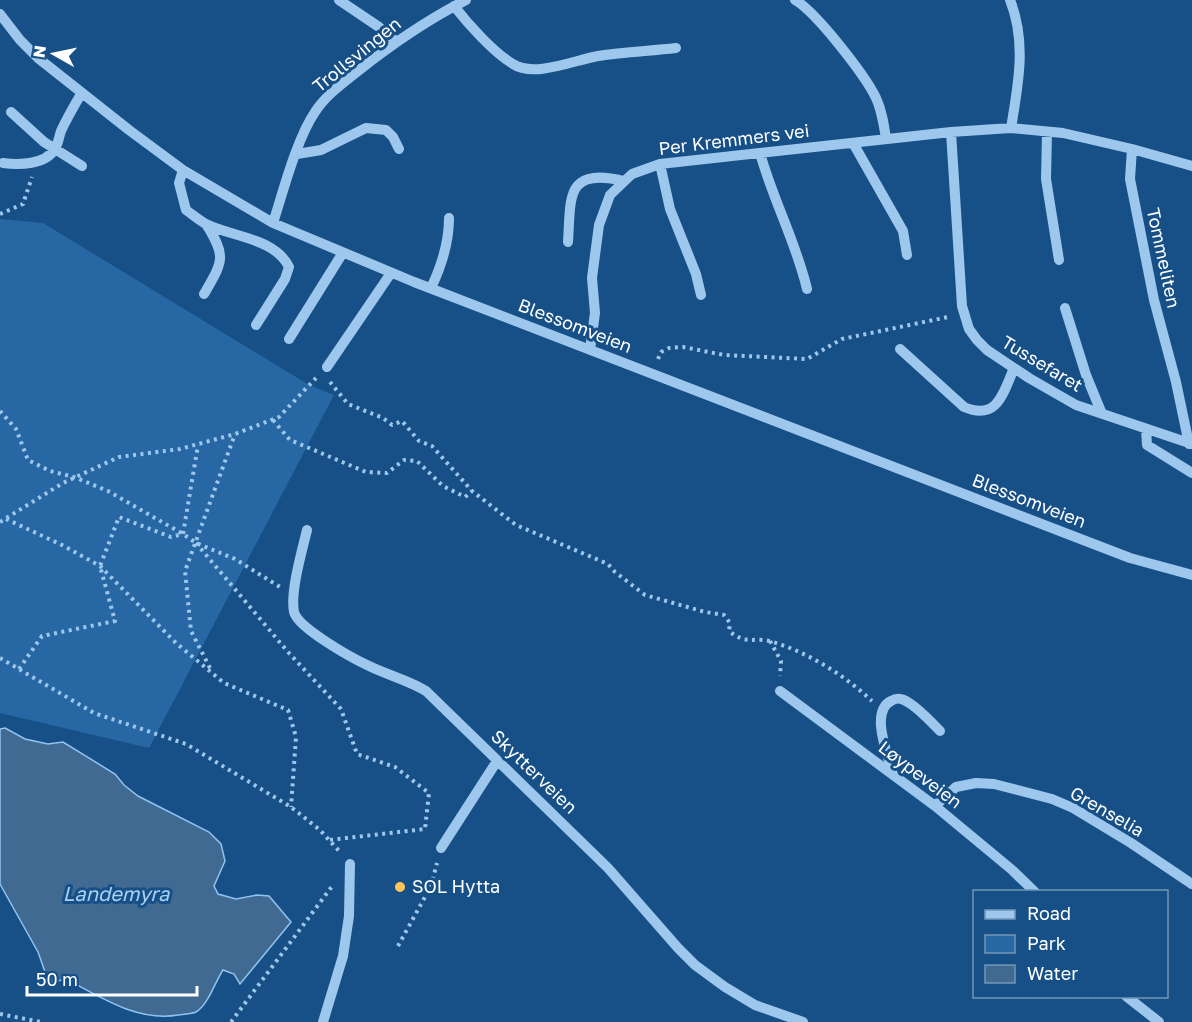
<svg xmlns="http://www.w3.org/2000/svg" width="1192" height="1022" font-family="'Golos Text',sans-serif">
<rect width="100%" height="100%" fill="#175087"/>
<!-- green -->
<path fill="#2768a4" d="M0 219 43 223 309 385 334 395 149 748 0 713Z"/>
<!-- water -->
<path fill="#406a92" stroke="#90c3f0" stroke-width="1.5" d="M5 728 25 739 48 744 63 742 115 774 124 785 138 796 209 832 221 844 225 861 214 886 218 894 236 899 257 895 269 896 291 922 240 984 234 974 223 970C215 982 208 1005 196 1012 191 1014 183 1014 178 1015 137 1022 101 997 66 979L49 983 38 952 0 884V729Z"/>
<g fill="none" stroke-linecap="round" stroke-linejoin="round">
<!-- path -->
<path stroke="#9ec7ed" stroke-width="4" stroke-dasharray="3 4.5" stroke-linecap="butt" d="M0 214 23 204 32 177
M658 359 661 352 669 348 683 347 724 355 807 359 842 339 948 317
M330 382 348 404 383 418 392 425 402 421 419 441 432 446 472 491 516 525 608 564 615 572 645 595 705 612 724 615 730 623 729 631C748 646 754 636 773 642 809 653 844 675 872 701
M0 411 16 429 28 460 50 471 74 477 108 491 183 534 196 543 235 559 280 587
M273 420 290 440 366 472 387 473 404 460 417 461 443 486 465 497 472 491
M6 519 62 545 100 566 176 643 224 683 288 710 296 737 291 807
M0 522 63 483 119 457 180 449 235 434 279 417 316 378
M196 543 288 652 341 709 357 754 395 767 429 793 425 829 329 840
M770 641 781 661 780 676
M0 658 94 713 186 744 291 807 320 830 340 852
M210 668 191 631 185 571 235 434
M19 669 42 636 115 621 100 566 119 517 171 537 183 534 198 445
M398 946 431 886 437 863
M0 1014 41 1022
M231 1022 333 885"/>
<!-- minor -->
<path stroke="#9ec7ed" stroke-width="10" d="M339 0 379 27 397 42
M795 0C816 12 865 75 876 98 882 111 884 125 886 139
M1010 0C1027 43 1018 85 1011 128
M454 6C468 24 494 53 513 64 534 78 575 60 598 56 624 52 650 51 676 48
M0 14 20 40 38 58 129 130 183 170 273 223 414 282 1130 558 1192 575
M11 112 44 142 82 166
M951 132 962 306 969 329 977 340 987 350 1029 378 1076 405 1192 444
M1047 132 1046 179 1059 260
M853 143 903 231 907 255
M1132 149 1130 179 1154 300 1176 382 1189 444
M760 153C773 200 796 242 807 289
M297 154 321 150 366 128 386 130 393 137 399 149
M3 163C19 165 45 165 55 149 58 144 59 137 61 131 67 118 74 106 81 94
M660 164 670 209 696 274 701 295
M183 170 179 183 186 210C193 215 199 220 206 224 232 237 275 238 289 267L285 279 256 325
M273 223C283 192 297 138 315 112 326 95 343 83 358 71 392 44 427 20 466 0
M568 242C571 197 565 167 624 181
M431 288C441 267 449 242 449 218
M204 294C223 261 227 257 206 224
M1065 308 1086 375 1102 414
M289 339 342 254
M900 349 964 407C997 421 1003 394 1014 368
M590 350 595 313 592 278 599 225 610 195 632 174 660 164 951 132 1011 128 1063 133 1132 149 1192 166
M327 367 391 273
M1146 429 1147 445 1192 473
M307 530C302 551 290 592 294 612 298 628 352 658 367 665 387 675 408 680 426 691L608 868 678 948 695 965 725 987 755 1005 803 1022
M780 691 935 806 1011 869 1035 892
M893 775C889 757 869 712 891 701 896 698 899 698 904 700 917 706 930 721 940 731
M935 806 956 787 976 783 994 784 1052 799 1073 808 1131 843 1192 884
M441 848 497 761
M1126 996 1159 1022
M323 1022 343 956 349 916 350 864"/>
</g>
<!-- markers -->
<circle fill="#ffc45a" stroke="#175087" stroke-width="2" cx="400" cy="887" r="6"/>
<g text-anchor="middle" stroke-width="6" stroke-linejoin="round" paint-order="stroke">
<!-- street labels -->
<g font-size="18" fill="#fff" stroke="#175087">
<text transform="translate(357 55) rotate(-39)" y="6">Trollsvingen</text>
<text transform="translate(734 140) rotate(-7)" y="6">Per Kremmers vei</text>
<text transform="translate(1163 258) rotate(78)" y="6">Tommeliten</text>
<text transform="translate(575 326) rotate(21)" y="6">Blessomveien</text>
<text transform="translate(1042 364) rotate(31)" y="6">Tussefaret</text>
<text transform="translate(1029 501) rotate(21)" y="6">Blessomveien</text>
<text transform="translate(534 772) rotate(44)" y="6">Skytterveien</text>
<text transform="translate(920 775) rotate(37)" y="6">Løypeveien</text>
<text transform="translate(1107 812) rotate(30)" y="6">Grenselia</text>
</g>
<!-- poi labels -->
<g font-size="18" fill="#fff" stroke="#175087" text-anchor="start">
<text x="412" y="893">SOL Hytta</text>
</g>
<!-- water labels -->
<g font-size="20" font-style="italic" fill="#a9d1f5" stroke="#175087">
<text x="116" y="901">Landemyra</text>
</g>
</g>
<!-- legend -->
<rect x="973" y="890" width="195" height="108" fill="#175087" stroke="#7496b7" stroke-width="1.5"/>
<rect x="985" y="910" width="30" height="9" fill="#9ec7ed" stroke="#7496b7" stroke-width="1.5"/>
<text x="1027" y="920" font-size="18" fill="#ffffff">Road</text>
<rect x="985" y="935" width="30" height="18" fill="#2768a4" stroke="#7496b7" stroke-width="1.5"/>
<text x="1027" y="950" font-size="18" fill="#ffffff">Park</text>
<rect x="985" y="965" width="30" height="18" fill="#406a92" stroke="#7496b7" stroke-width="1.5"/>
<text x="1027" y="980" font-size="18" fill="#ffffff">Water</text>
<!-- north arrow -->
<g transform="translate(54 54) rotate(279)" stroke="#175087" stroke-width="4.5" paint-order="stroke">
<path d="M0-4.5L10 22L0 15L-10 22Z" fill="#ffffff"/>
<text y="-9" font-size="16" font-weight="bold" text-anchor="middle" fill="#ffffff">N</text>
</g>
<!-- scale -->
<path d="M27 986v9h170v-9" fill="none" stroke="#ffffff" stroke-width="3"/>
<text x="36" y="986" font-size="18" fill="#ffffff" stroke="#175087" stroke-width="4.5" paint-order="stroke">50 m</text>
</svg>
